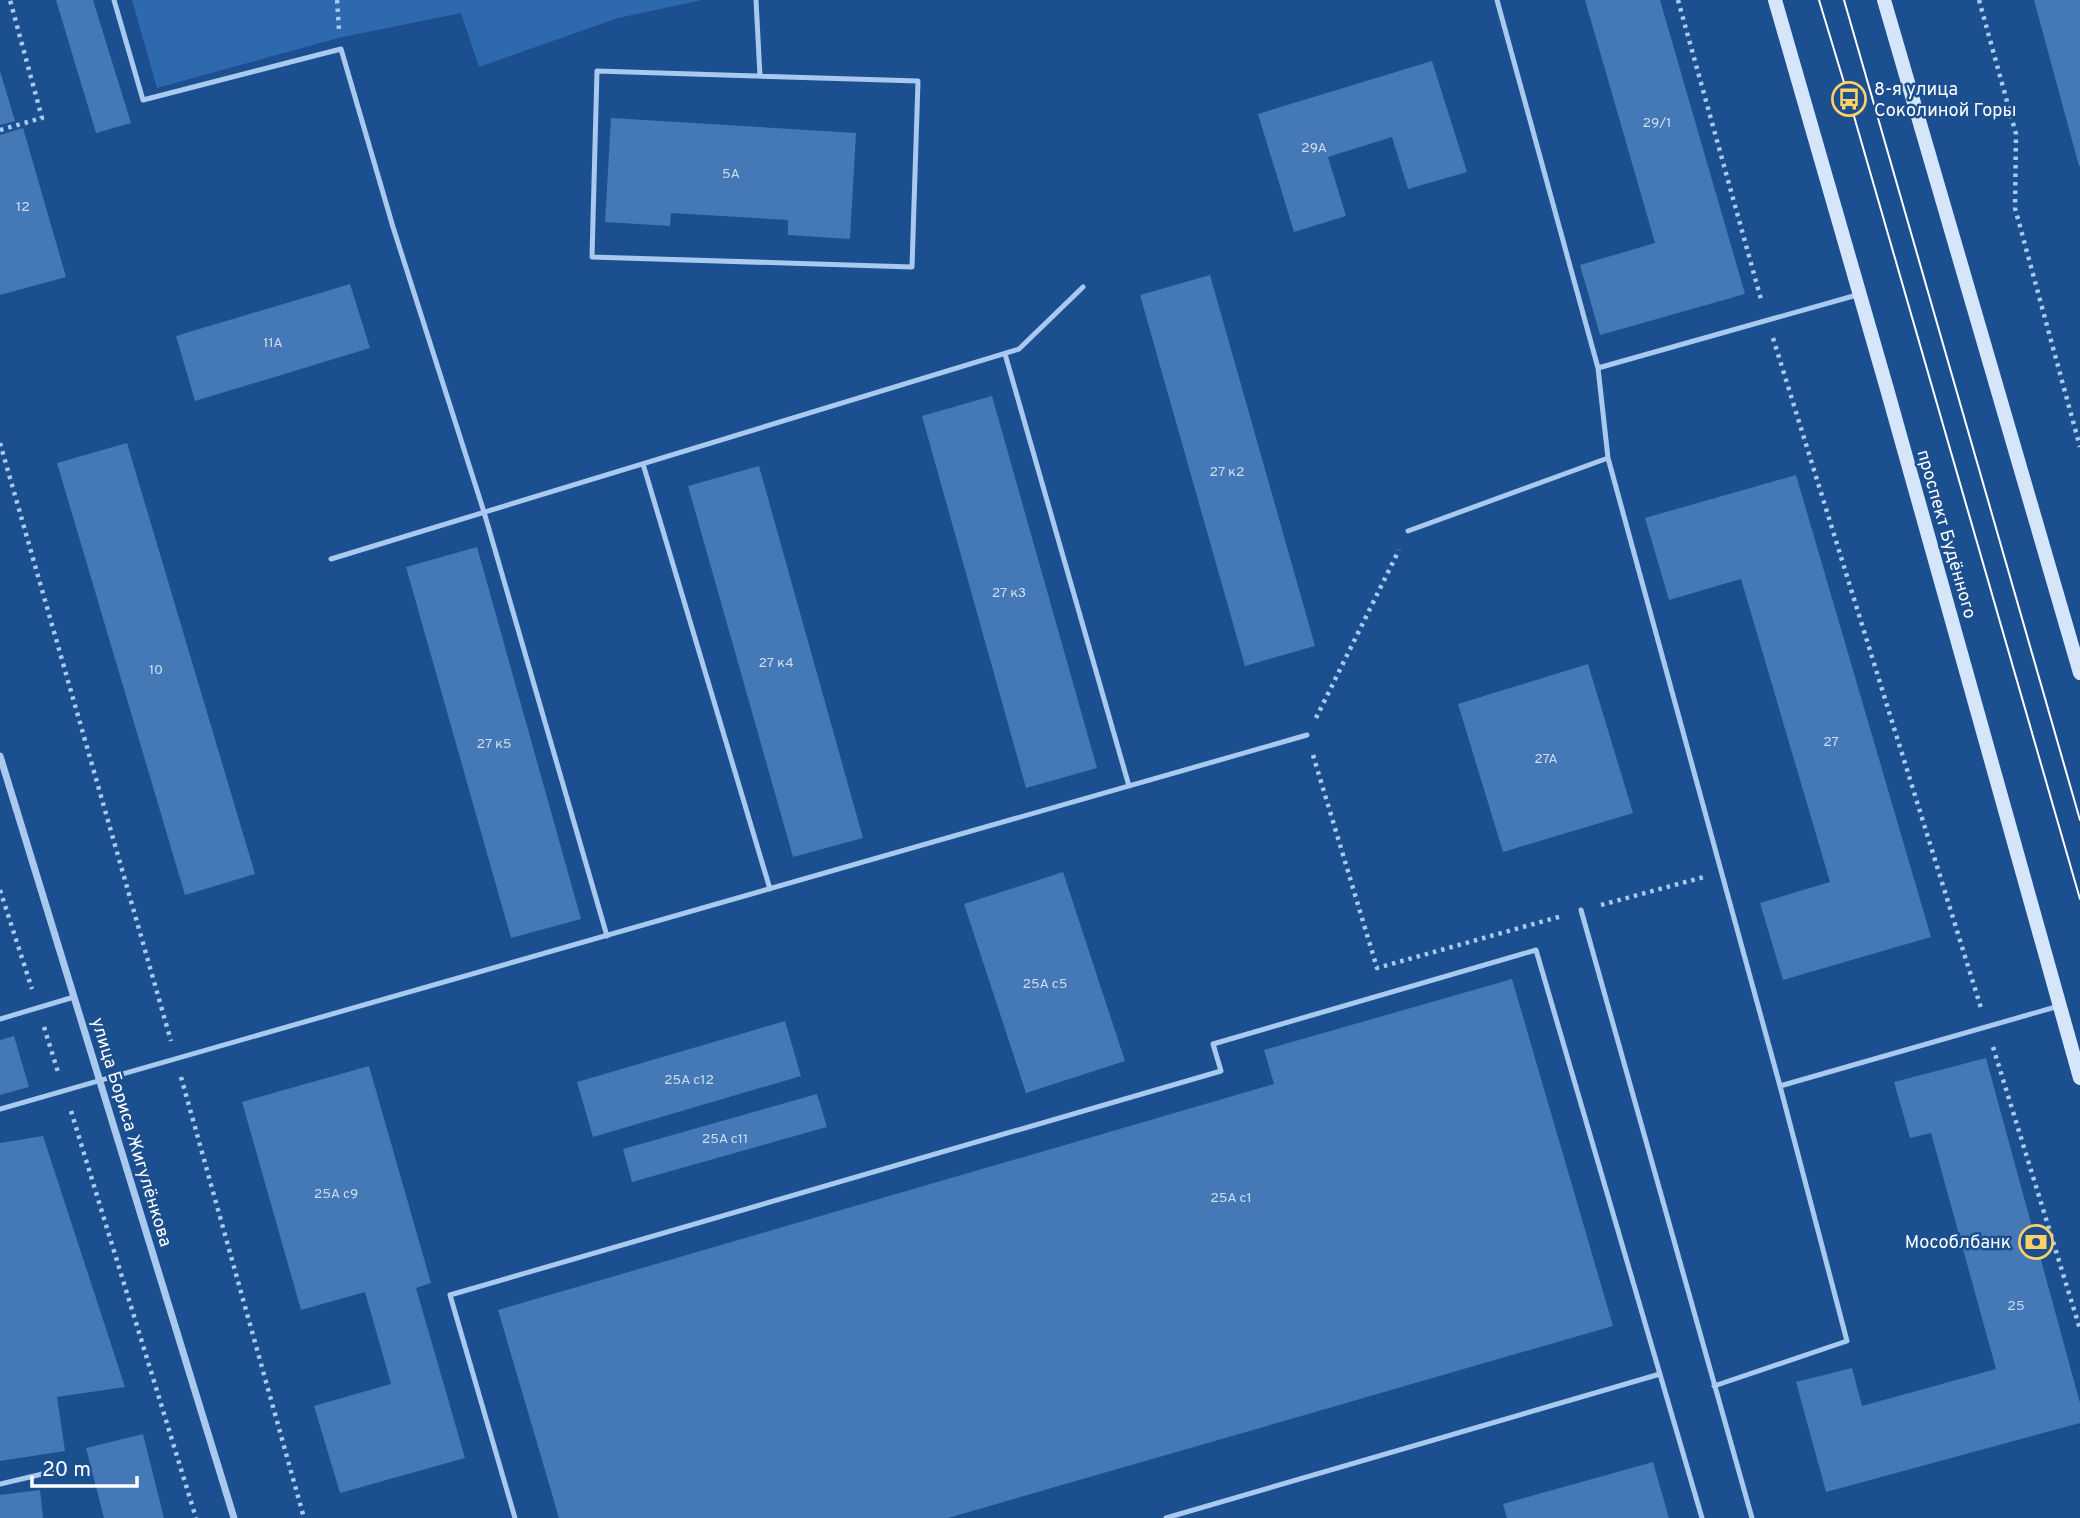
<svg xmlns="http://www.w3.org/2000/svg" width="2080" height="1518" font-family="Overpass,sans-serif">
<rect width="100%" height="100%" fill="#1b4f8f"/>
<!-- green -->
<path fill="#2e69ad" d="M132 0H702L618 18 479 67 461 13 338 38 157 88Z"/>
<!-- building -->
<path fill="#4478b7" d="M56 0H93L131 123 96 133Z
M1585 0H1660L1745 294 1600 335 1580 265 1655 243Z
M2034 0H2080V166H2079Z
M1432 61 1467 172 1408 189 1392 137 1328 157 1346 216 1294 232 1258 114Z
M0 71 15 121 0 125Z
M611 118 856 133 850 239 788 235V220L671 213 670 226 605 222Z
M23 128 66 277 0 295V135Z
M1210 275 1315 646 1245 666 1140 295Z
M350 284 370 348 195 401 176 336Z
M992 396 1097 768 1026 788 922 416Z
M127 443 255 874 185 895 57 463Z
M759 466 863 838 793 857 688 486Z
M1796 475 1931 937 1783 980 1760 903 1830 882 1741 579 1669 600 1645 518Z
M477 547 581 919 511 938 406 567Z
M1588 664 1633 813 1503 852 1458 704Z
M1063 872 1125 1061 1026 1093 964 904Z
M1512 979 1613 1326 948 1518H559L498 1310 1274 1084 1264 1050Z
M785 1021 801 1076 593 1137 577 1082Z
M14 1036 29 1087 0 1095V1040Z
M1986 1058 2080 1403V1423L1826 1492 1796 1382 1852 1368 1862 1406 1996 1369 1931 1133 1910 1138 1894 1082Z
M369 1066 431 1283 416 1288 465 1458 340 1493 314 1406 391 1384 365 1292 301 1310 242 1102Z
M817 1094 827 1127 632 1182 623 1149Z
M43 1136 125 1387 57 1397 65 1451 0 1461V1143Z
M143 1434 164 1518H104L86 1448Z
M1653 1462 1669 1518H1507L1503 1504Z
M40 1490 43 1518H0V1495Z"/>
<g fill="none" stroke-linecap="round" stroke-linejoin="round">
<!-- path -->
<path stroke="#a9c9ee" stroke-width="4.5" stroke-dasharray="3.5 5" stroke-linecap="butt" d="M337 0 339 30
M1678 0 1762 303
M1979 0 2016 134 2015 208 2080 447
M0 130 42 118 10 0
M1773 338 1981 1008
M0 443 171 1041
M1316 718 1399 550
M1313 755 1377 968 1562 916
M0 890 32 989
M1601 905 1704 877
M44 1027 58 1072
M1993 1047 2080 1329
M181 1077 304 1518
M71 1111 196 1518"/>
<!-- lane -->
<path stroke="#a9c9ee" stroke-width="5" d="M114 0 143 100 341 49 393 227 484 512 607 936
M756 0 760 76
M1497 0 1598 368 1857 295
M597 71 918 81 912 267 592 257Z
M1005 354 1129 786
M1598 368 1608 458 1780 1086 1847 1341 1714 1386
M643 464 770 889
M1408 531 1608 458
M331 559 1019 349 1083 287
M1581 910 1752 1518
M0 1019 74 997
M1780 1086 2059 1006
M0 1109 1307 735
M0 1484 55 1471
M515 1518 450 1295 1221 1071 1213 1044 1536 950 1702 1518
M1166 1518 1660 1374"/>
<!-- street -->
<path stroke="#a9c9ee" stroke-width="7" d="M0 756 234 1518"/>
<!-- secondary -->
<path stroke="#d6e6fa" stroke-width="14" d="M1775 0 1887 389 2080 1078
M1884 0 2080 673"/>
<!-- tram -->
<path stroke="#fff" stroke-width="2" d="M1819 0 1849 99 2080 899
M1844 0 2080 820"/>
</g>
<!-- icons -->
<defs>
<g id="bus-ring" transform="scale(1.75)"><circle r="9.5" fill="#1b4f8f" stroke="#ffd166" stroke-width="1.5"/><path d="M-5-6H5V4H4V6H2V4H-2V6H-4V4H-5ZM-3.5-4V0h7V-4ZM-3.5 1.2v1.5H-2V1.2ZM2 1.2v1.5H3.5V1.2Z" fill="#ffd166"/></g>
<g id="bank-ring" transform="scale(1.75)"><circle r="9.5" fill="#1b4f8f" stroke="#ffd166" stroke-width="1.5"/><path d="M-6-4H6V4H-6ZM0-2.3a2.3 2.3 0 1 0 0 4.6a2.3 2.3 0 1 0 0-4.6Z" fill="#ffd166"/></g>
</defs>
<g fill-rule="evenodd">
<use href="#bus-ring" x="1849" y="99"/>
<use href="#bank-ring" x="2036" y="1242"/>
</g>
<g text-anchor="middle" stroke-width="5" stroke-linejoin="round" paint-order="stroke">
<!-- number labels -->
<g font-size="14" fill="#d0dded">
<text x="1657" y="127">29/1</text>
<text x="1314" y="152">29А</text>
<text x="731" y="178">5А</text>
<text x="23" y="211">12</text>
<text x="273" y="347">11А</text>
<text x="1227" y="476">27 к2</text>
<text x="1009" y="597">27 к3</text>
<text x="776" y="667">27 к4</text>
<text x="156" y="674">10</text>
<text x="1831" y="746">27</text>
<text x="494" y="748">27 к5</text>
<text x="1546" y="763">27А</text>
<text x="1045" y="988">25А с5</text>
<text x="689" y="1084">25A c12</text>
<text x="725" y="1143">25A c11</text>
<text x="336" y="1198">25A c9</text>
<text x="1231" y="1202">25А с1</text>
<text x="2016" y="1310">25</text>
</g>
<!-- poi labels -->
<g font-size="18" fill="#fff" stroke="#1b4f8f" text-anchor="start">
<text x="1874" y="95">8-я улица<tspan x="1874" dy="21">Соколиной Горы</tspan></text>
<text x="2011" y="1248" text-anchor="end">Мособлбанк</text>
</g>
<!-- street labels -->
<g font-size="18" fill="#fff" stroke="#1b4f8f">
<text transform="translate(1947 534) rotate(74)" y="6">проспект Будённого</text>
<text transform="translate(132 1132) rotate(73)" y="6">улица Бориса Жигулёнкова</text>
</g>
</g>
<!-- scale -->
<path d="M32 1476v10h105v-10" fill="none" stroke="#ffffff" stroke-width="3.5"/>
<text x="42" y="1476" font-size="21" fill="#ffffff" stroke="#1b4f8f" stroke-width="5" paint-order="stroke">20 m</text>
</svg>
